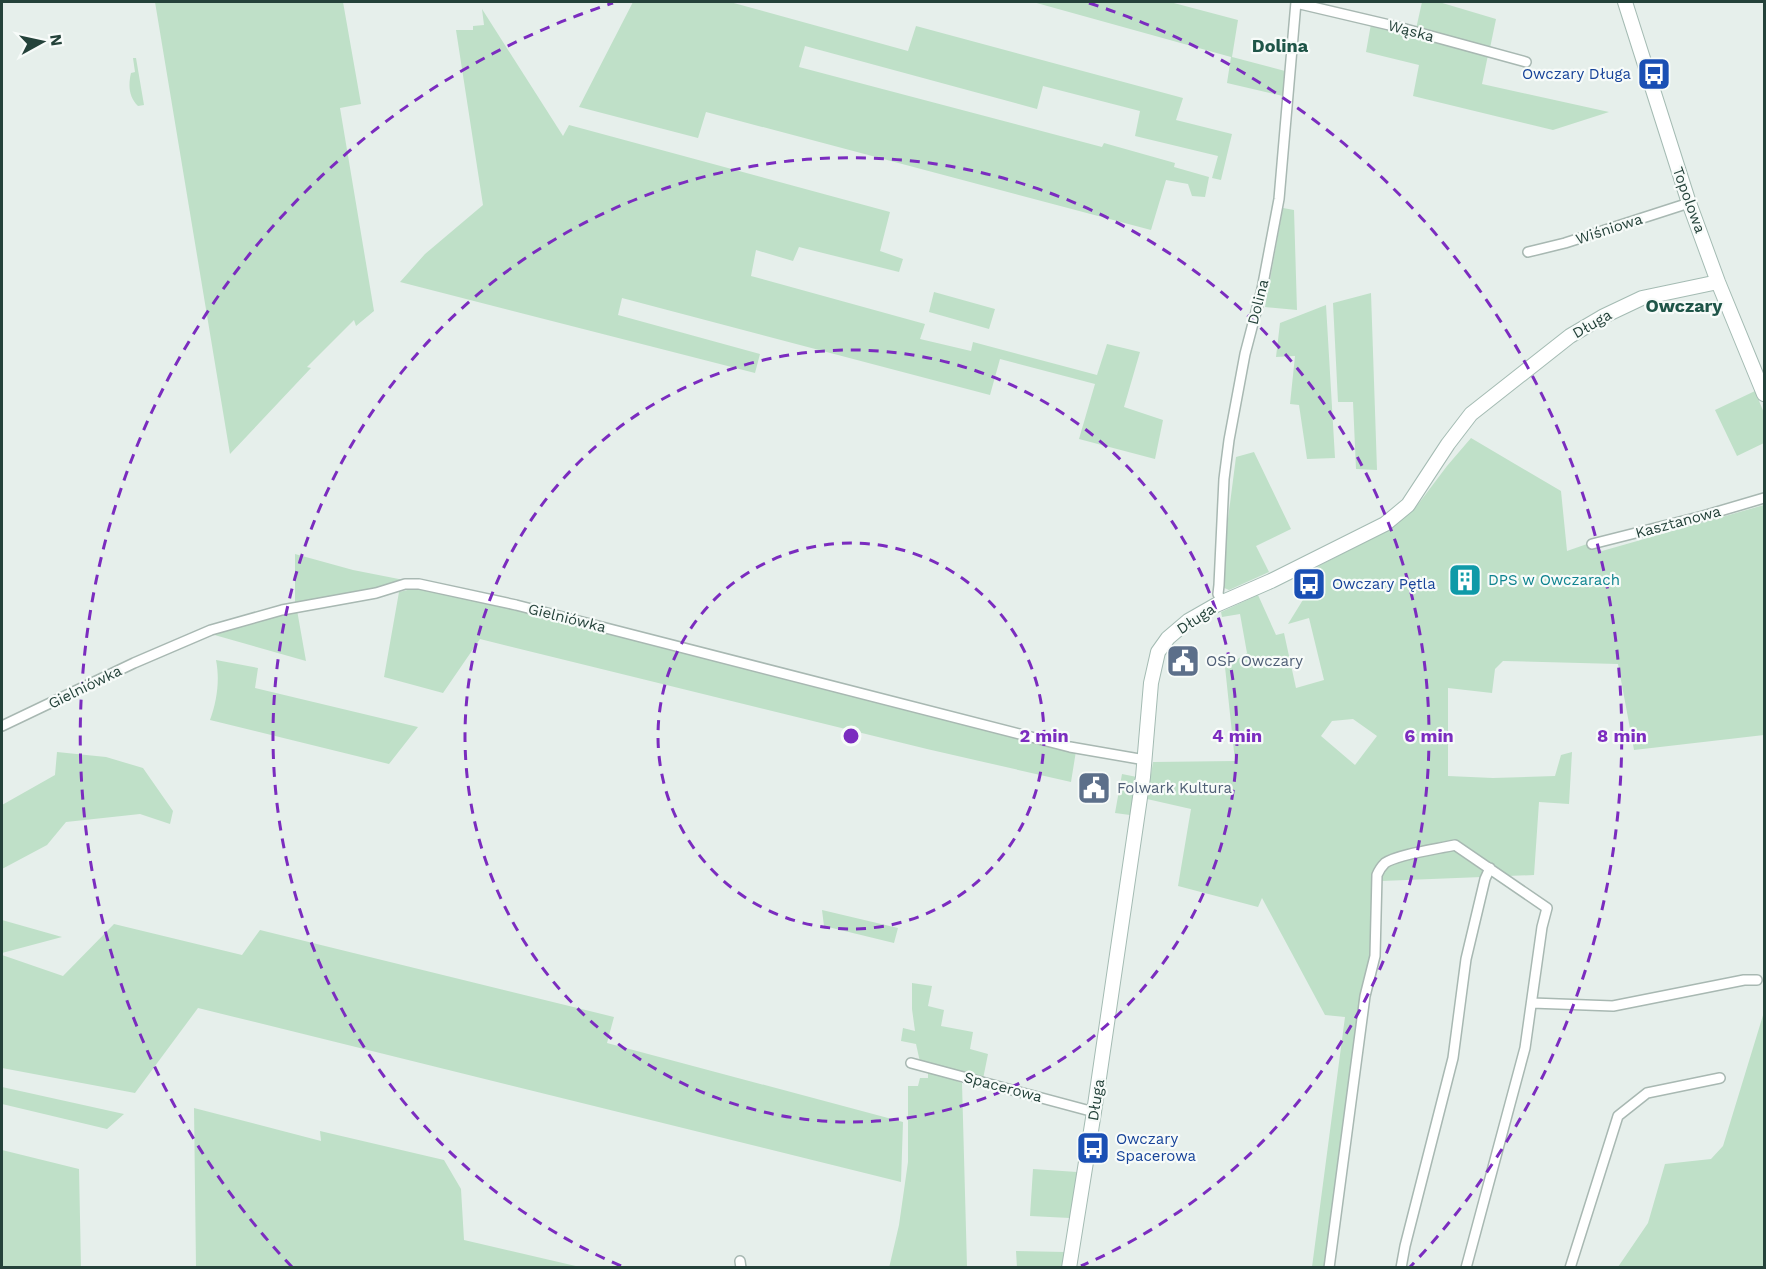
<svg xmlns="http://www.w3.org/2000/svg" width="1766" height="1269" font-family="'Work Sans',sans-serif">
<rect width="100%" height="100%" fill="#e6efeb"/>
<!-- green -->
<path fill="#bfe0c8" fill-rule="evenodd" d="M155 2H343L361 104 340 108 374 311 356 326 354 320 307 367 311 368 230 454Z
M633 2H730L908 51 916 26 1183 98 1176 120 1232 134 1221 180 1212 178 1218 156 1135 136 1140 111 1043 86 1037 109 805 46 799 67 1102 147 1104 143 1175 163 1174 167 1209 177 1205 197 1192 196 1188 184 1166 180 1151 230 706 112 698 138 579 107Z
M1033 2H1170L1238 20 1232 57 1285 71 1283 96 1227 83 1231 57Z
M1422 2H1439L1496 19 1490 48 1416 29Z
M482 9 563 136 569 125 890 212 880 251 903 259 899 272 799 247 793 261 756 250 751 276 925 324 920 339 971 351 973 342 1097 375 1107 344 1140 352 1124 407 1163 420 1155 459 1079 439 1095 384 1000 359 990 395 622 298 618 315 760 354 755 373 400 282 425 254 483 205 456 30H473V26L484 25Z
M1371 24 1488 55 1482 84 1609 112 1553 130 1413 96 1419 65 1366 52Z
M133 58H136L144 105 138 106C129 97 128 86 131 73L135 72Z
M1283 208 1294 210 1297 310 1265 307Z
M934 292 995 309 989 329 929 312Z
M1371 293 1377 470 1356 469 1353 402H1338L1333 303Z
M1326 305 1335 458 1307 459 1299 405 1290 404 1295 356 1276 357 1280 323Z
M1755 391 1764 413V443L1737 456 1715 410Z
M1471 438 1561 491 1567 551 1587 544 1602 551 1764 505V735L1634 750 1618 664 1503 661 1495 669 1492 693 1448 688V776L1493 778 1555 776 1561 755 1572 752 1569 804 1539 802 1534 875 1381 881 1329 1267H1312L1345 1017 1325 1015 1262 898 1258 907 1178 886 1191 809 1147 799 1153 762 1235 761 1225 667 1247 653 1240 614 1222 617 1221 612 1258 595 1276 635 1284 633 1296 688 1324 680 1309 618 1288 624 1314 582 1308 577 1319 566 1393 527 1416 507 1447 466ZM1353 719 1377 736 1355 765 1321 736 1332 721Z
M1254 452 1291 529 1256 546 1269 572 1229 590 1222 587 1225 542 1236 457Z
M295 554 353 570 409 581 387 587 295 605Z
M416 588 505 605 1076 751 1071 782 927 749 480 639 443 693 384 677 399 592Z
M297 610 306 661 211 634Z
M216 660 258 668 255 688 418 727 389 764 210 720C217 701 220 680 216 660Z
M57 752 106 757 143 768 173 811 170 824 140 814 66 822 47 845 2 869V805L55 775Z
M1122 774 1137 777 1130 815 1115 813Z
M822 910 898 928 894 943 824 926Z
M2 920 62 937 2 953Z
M114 924 242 955 260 930 614 1017 607 1043 903 1122 901 1182 198 1008 135 1093 2 1068V955L63 976Z
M912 983 932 986 928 1006 944 1010 941 1026 973 1032 970 1049 988 1054 983 1079 920 1062 916 1044 901 1041 903 1028 915 1031 912 1009Z
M1764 1012V1267H1618L1648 1223 1665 1164 1711 1159 1723 1146Z
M928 1070 962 1083 967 1267 889 1268 899 1225 908 1162V1086H918L920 1078H928Z
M2 1087 124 1114 107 1129 2 1104Z
M194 1108 321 1141 320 1131 444 1160 461 1189 464 1240 580 1267H196Z
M2 1150 79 1169 81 1267H2Z
M1033 1169 1077 1172 1070 1218 1030 1216Z
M1016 1251 1065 1252 1062 1267 1017 1268Z"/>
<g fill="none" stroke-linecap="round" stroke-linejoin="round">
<!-- street casing -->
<g stroke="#a8b8b2" stroke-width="12">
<path id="street" d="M1296 3 1398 27 1526 62
M1528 252 1565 243 1689 203
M1592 544 1703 516 1764 498
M1222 602 1218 594 1219 585 1224 479 1229 440 1245 354 1262 289 1279 199 1296 2
M2 726 134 663 211 630 282 610 376 593 405 584H419L516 605 1070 747 1145 760
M1532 1003 1613 1006 1744 980H1757
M911 1063 1094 1112
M740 1261 741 1268
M1329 1268 1365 996 1375 956 1377 875C1379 870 1381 867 1385 863 1398 854 1438 849 1455 845L1547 908 1542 927 1525 1048 1466 1268
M1401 1268 1405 1246 1453 1058 1466 959 1485 879 1490 868
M1570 1268 1618 1116 1647 1093 1720 1078"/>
</g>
<!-- secondary casing -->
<g stroke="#a4bbb3" stroke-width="16">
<path id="secondary" d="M1625 2 1688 200 1718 282 1764 394
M1069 1268 1094 1112 1143 777 1151 683 1158 652 1168 638 1188 621 1216 605 1271 581 1385 524 1408 505 1448 444 1471 414 1570 336 1604 316 1642 298 1718 282"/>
</g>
<!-- street -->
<use href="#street" stroke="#fff" stroke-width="9"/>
<!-- secondary -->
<use href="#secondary" stroke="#fff" stroke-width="14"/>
</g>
<!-- distance rings -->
<g fill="none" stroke="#7b2cbf" stroke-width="3" stroke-dasharray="10 8">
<circle cx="851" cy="736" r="193"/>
<circle cx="851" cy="736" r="386"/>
<path d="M621 1266A578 578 0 1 1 1081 1266"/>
<path d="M292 1267A771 771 0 0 1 613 3M1089 3A771 771 0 0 1 1410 1267"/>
</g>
<!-- icons -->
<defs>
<g id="bus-square" transform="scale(1.725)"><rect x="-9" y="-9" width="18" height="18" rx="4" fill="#1a4fb4" stroke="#f7fbf9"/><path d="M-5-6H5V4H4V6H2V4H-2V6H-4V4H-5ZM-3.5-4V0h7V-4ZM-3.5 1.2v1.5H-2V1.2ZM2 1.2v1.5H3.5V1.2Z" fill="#fff"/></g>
<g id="building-square" transform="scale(1.725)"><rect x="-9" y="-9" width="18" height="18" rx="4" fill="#0f9aa8" stroke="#f7fbf9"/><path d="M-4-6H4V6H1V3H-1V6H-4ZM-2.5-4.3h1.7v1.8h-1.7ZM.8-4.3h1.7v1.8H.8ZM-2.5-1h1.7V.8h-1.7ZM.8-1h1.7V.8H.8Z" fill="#fff"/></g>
<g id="civic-square" transform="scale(1.725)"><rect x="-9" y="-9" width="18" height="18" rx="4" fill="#5c6f8a" stroke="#f7fbf9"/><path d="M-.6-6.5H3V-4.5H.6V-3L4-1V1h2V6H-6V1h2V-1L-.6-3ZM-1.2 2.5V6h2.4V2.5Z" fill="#fff"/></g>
</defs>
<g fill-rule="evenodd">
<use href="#bus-square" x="1654" y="74"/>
<use href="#building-square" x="1465" y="580"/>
<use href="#bus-square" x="1309" y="584"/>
<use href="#civic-square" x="1183" y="661"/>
<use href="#civic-square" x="1094" y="788"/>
<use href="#bus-square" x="1093" y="1148"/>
</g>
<g text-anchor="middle" stroke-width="4.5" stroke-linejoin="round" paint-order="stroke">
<!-- street labels -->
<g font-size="15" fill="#24423a" stroke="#f7fbf9">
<text transform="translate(1411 31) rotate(15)" y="5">Wąska</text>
<text transform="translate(1689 200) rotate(70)" y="5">Topolowa</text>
<text transform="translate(1609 229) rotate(-18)" y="5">Wiśniowa</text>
<text transform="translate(1258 302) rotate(-76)" y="5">Dolina</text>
<text transform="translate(1592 324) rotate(-30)" y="5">Długa</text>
<text transform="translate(1678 522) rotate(-15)" y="5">Kasztanowa</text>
<text transform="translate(567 618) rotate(14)" y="5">Gielniówka</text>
<text transform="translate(1196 619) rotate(-33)" y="5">Długa</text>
<text transform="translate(85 687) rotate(-26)" y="5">Gielniówka</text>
<text transform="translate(1003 1087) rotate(15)" y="5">Spacerowa</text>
<text transform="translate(1096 1100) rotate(-81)" y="5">Długa</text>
</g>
<!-- transit labels -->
<g font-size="15" fill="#164399" stroke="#f7fbf9" text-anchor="start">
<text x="1631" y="79" text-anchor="end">Owczary Długa</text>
<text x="1332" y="589">Owczary Pętla</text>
<text x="1116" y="1144">Owczary<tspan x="1116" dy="17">Spacerowa</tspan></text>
</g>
<!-- culture labels -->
<g font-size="15" fill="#0d838f" stroke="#f7fbf9" text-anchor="start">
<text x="1488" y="585">DPS w Owczarach</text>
</g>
<!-- service labels -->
<g font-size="15" fill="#4e5e75" stroke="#f7fbf9" text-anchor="start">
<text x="1206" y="666">OSP Owczary</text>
<text x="1117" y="793">Folwark Kultura</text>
</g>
<!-- quarter labels -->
<g font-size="18" font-weight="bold" fill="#1f5548" stroke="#f7fbf9">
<text x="1280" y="52">Dolina</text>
<text x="1684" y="312">Owczary</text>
</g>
</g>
<circle cx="851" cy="736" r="9" fill="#7b2cbf" stroke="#f7fbf9" stroke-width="3"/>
<g font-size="18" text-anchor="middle" font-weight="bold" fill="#7b2cbf" stroke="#f7fbf9" stroke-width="4.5" stroke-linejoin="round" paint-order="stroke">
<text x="1044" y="742">2 min</text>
<text x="1237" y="742">4 min</text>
<text x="1429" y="742">6 min</text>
<text x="1622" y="742">8 min</text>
</g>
<!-- border -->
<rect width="1766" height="1269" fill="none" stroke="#24423a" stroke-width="6"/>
<!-- north arrow -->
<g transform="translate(42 42) rotate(82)" stroke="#f7fbf9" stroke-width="4.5" paint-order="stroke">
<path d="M0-4.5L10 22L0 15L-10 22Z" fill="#24423a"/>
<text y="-9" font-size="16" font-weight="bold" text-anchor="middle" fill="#24423a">N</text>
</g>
</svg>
